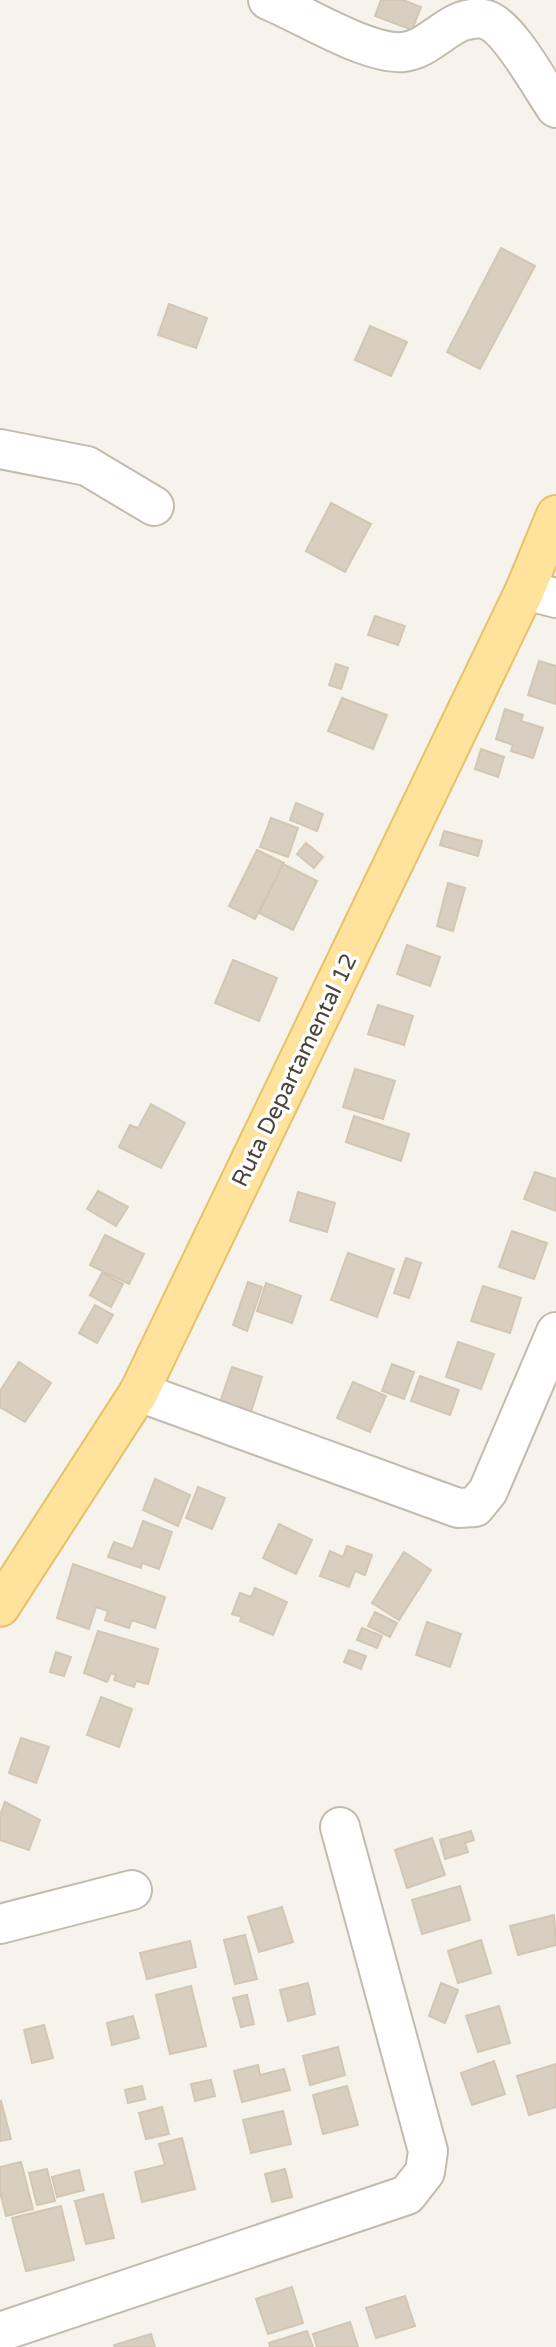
<svg xmlns="http://www.w3.org/2000/svg" width="556" height="2347" font-family="'Varela Round',sans-serif">
<rect width="100%" height="100%" fill="#f6f3ec"/>
<!-- building -->
<path fill="#d8cfc1" stroke="#d3c7b4" stroke-width="2" d="M381 0H403L421 7 412 30 375 16Z
M501 248 535 266 480 369 447 352Z
M169 304 207 318 196 348 158 335Z
M370 326 407 342 391 376 355 360Z
M331 503 371 524 345 572 306 551Z
M375 616 405 626 398 645 368 635Z
M539 661 556 666V704L528 695Z
M336 664 348 668 341 689 329 685Z
M342 698 387 715 373 749 328 731Z
M505 709 523 715 521 721 543 728 533 758 511 751 513 745 496 739Z
M481 749 504 757 498 777 475 769Z
M296 803 323 814 317 831 290 820Z
M271 818 298 828 288 857 260 847Z
M444 831 482 841 478 856 440 845Z
M306 843 323 857 314 868 297 854Z
M257 850 284 863 255 919 229 906Z
M283 864 317 881 293 930 259 913Z
M448 883 465 888 453 931 437 926Z
M407 945 440 957 430 986 397 974Z
M233 960 277 978 259 1021 215 1003Z
M378 1005 413 1016 404 1045 368 1034Z
M355 1069 395 1081 383 1119 343 1107Z
M151 1104 185 1123 161 1168 119 1147 130 1125 138 1128Z
M354 1116 409 1134 401 1161 346 1142Z
M535 1172 556 1179V1211L524 1199Z
M98 1191 128 1207 116 1226 87 1209Z
M298 1192 335 1203 327 1232 290 1221Z
M512 1231 547 1243 534 1279 499 1267Z
M105 1235 144 1254 129 1284 90 1265Z
M348 1253 394 1269 377 1317 331 1300Z
M406 1258 421 1263 409 1298 394 1293Z
M102 1273 123 1284 111 1307 90 1295Z
M248 1282 262 1287 247 1331 233 1325Z
M266 1283 301 1296 292 1323 257 1311Z
M483 1286 521 1298 510 1333 471 1321Z
M95 1305 113 1315 97 1343 79 1333Z
M458 1342 494 1354 481 1389 446 1377Z
M19 1362 51 1383 25 1422 0 1407V1391Z
M392 1364 414 1372 404 1399 382 1391Z
M232 1367 262 1377 250 1415 219 1405Z
M420 1376 459 1390 450 1415 411 1401Z
M353 1382 386 1396 370 1432 337 1418Z
M155 1479 190 1495 178 1526 143 1510Z
M198 1487 225 1498 212 1529 186 1518Z
M143 1521 172 1532 159 1569 142 1563 141 1568 108 1557 114 1542 133 1549Z
M279 1524 312 1540 296 1574 263 1558Z
M347 1546 372 1555 365 1575 355 1571 349 1587 320 1576 330 1551 343 1557Z
M404 1552 431 1570 399 1620 372 1603Z
M73 1564 165 1597 155 1628 132 1620 129 1628 105 1620 108 1611 96 1607 89 1629 57 1618Z
M255 1588 287 1602 273 1635 240 1621 242 1617 232 1614 240 1593 251 1597Z
M375 1612 397 1623 390 1637 368 1626Z
M427 1622 461 1634 450 1667 416 1655Z
M362 1628 382 1636 377 1648 357 1640Z
M98 1631 158 1649 148 1684 136 1681 134 1687 114 1680 116 1675 111 1673 107 1682 84 1673Z
M349 1650 366 1656 361 1669 344 1662Z
M56 1652 71 1657 64 1676 50 1672Z
M101 1697 132 1709 119 1747 87 1735Z
M21 1738 49 1747 36 1783 9 1773Z
M5 1802 40 1820 29 1850 0 1840V1815Z
M471 1831 474 1840 465 1843 468 1852 445 1859 440 1840Z
M432 1838 445 1875 407 1888 395 1850Z
M460 1886 470 1920 422 1934 412 1900Z
M282 1907 293 1942 259 1952 248 1917Z
M554 1915 556 1945 518 1955 510 1926Z
M245 1935 257 1979 235 1984 224 1940Z
M481 1940 491 1973 458 1983 448 1951Z
M190 1941 196 1967 147 1979 140 1953Z
M308 1983 315 2014 288 2021 280 1990Z
M441 1983 458 1990 445 2023 429 2016Z
M191 1986 206 2046 170 2054 156 1995Z
M247 1995 254 2024 241 2027 233 1998Z
M499 2006 510 2043 478 2052 466 2016Z
M133 2016 139 2038 112 2045 107 2023Z
M44 2025 53 2058 32 2063 24 2030Z
M338 2047 345 2075 310 2085 303 2056Z
M494 2061 505 2094 472 2105 461 2073Z
M556 2064V2107L529 2115 517 2076Z
M258 2065 260 2075 284 2069 290 2090 242 2102 234 2071Z
M211 2080 215 2096 195 2101 191 2084Z
M142 2086 145 2099 128 2103 125 2090Z
M347 2086 358 2125 323 2134 313 2095Z
M1 2101 11 2139 0 2141V2102Z
M162 2107 169 2134 146 2139 139 2113Z
M283 2111 291 2144 251 2153 243 2120Z
M182 2138 195 2189 142 2202 135 2172 165 2165 159 2144Z
M21 2162 33 2209 6 2216 0 2192V2167Z
M47 2169 55 2201 37 2205 29 2173Z
M285 2169 292 2197 272 2202 265 2174Z
M79 2170 84 2190 57 2197 52 2177Z
M103 2194 114 2238 86 2244 75 2201Z
M61 2206 74 2260 26 2271 12 2218Z
M292 2287 303 2323 268 2334 256 2299Z
M405 2296 415 2326 376 2338 366 2308Z
M350 2322 358 2347H317L313 2334Z
M307 2331 313 2347H270L269 2343Z
M151 2334 155 2347H115L114 2345Z"/>
<g fill="none" stroke-linecap="round" stroke-linejoin="round">
<!-- minor casing -->
<g stroke="#c2bbae" stroke-width="42">
<path id="minor" d="M268 0C303 14 367 55 403 52 425 50 441 30 460 22 467 19 480 17 487 20 510 28 541 87 556 108
M0 449 87 466 154 506
M525 590 556 598
M139 1392 458 1508 475 1507 488 1491 556 1332
M0 1924 132 1890
M0 2332 407 2195 425 2172 428 2151 340 1827"/>
</g>
<!-- major casing -->
<g stroke="#e6c16a" stroke-width="42">
<path id="major" d="M0 1607 139 1392 525 590 556 515"/>
</g>
<!-- minor -->
<use href="#minor" stroke="#fff" stroke-width="38"/>
<!-- major -->
<use href="#major" stroke="#ffe39c" stroke-width="38"/>
</g>
<g text-anchor="middle" stroke-width="7" stroke-linejoin="round" paint-order="stroke">
<!-- street labels -->
<g font-size="23" fill="#4b4439" stroke="#fff">
<text transform="translate(294 1070) rotate(-64)" y="8">Ruta Departamental 12</text>
</g>
</g>
</svg>
